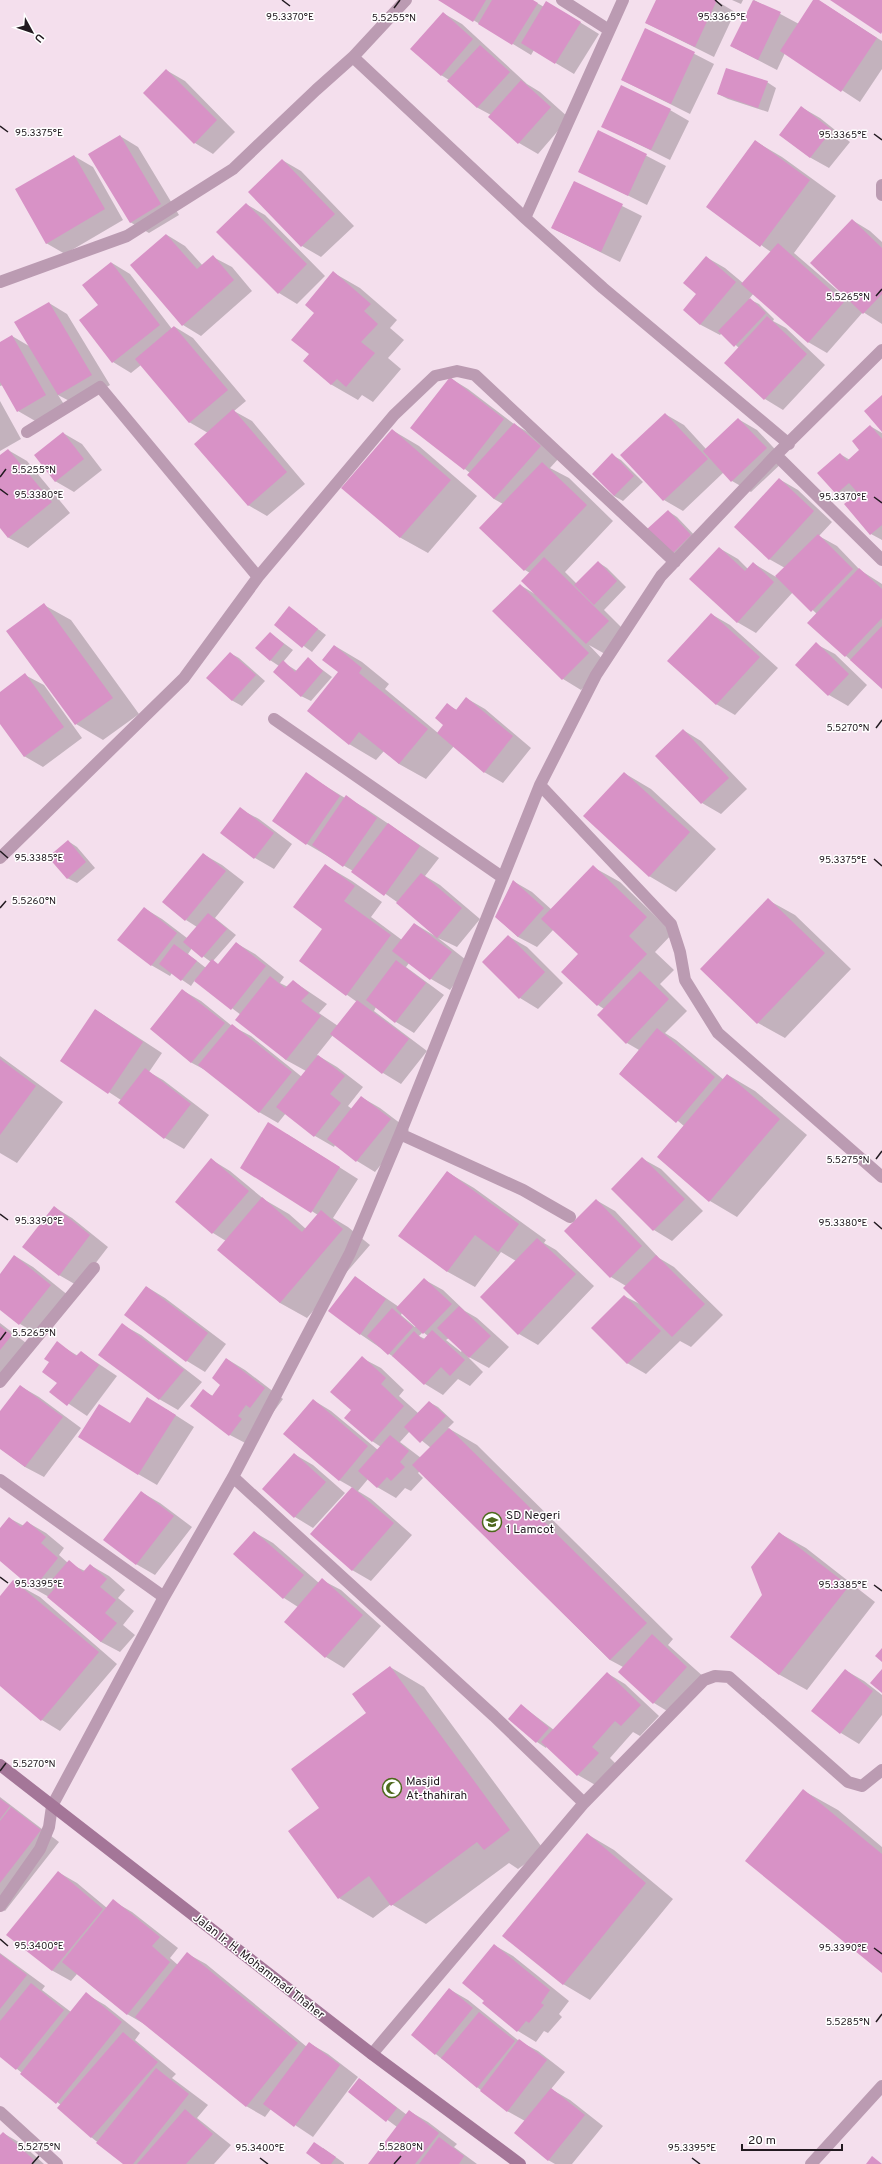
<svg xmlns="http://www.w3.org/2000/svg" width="882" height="2164" font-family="Overpass,sans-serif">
<rect width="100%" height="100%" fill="#f4dfed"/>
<!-- shadow -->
<path fill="#0003" fill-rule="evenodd" d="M440 0H532L544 7 565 13 599 34 574 74 534 50 531 55Z
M657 0H715L735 12 714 57 646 23Z
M732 0H743L741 4Z
M754 0 799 24 815 0H818L882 41V69L860 102 785 53 777 70 731 46Z
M443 13 462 24 527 84 540 92 569 118 538 154 519 143 490 117 491 115 478 108 448 81 449 80 441 75Z
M646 29 714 64 690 114 622 80Z
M166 70 185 81 235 132 213 154 195 143Z
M767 82 776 88 768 112 728 99 718 94Z
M801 107 820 118 850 142 829 168 811 158 780 135Z
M670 110 689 121 670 160 602 126Z
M599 131 666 166 647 205 579 171Z
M120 136 138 147 179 215 149 233 130 222Z
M755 141 782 157 836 196 794 253 844 296 852 220 870 231 882 242V324L863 312 827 353 808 342 754 293 749 299 759 304 774 319 773 321 786 328 825 365 783 410 765 399 739 348 722 333 720 335 701 325 684 310 698 294 706 257 725 268 743 283 771 252 707 207Z
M74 156 93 167 123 220 65 254 46 243Z
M282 160 301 171 354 226 321 257 302 246 249 192Z
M574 182 642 216 620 262 552 228Z
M246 204 265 215 325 276 297 304 279 293Z
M167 235 185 246 203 266 213 257 232 267 252 291 201 336 183 325Z
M112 263 130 274 172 329 175 327 193 338 246 401 234 411 252 421 305 484 267 516 248 505 208 433 189 422 141 365 131 373 113 362 99 305Z
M334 273 360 288 397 320 390 328 404 340 388 358 401 369 373 402 362 395 358 400 332 385 304 361 310 354 316 313Z
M49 303 67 314 110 385 77 405 58 395 65 406 37 422 18 411 3 385 0 386V343L12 336 29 346Z
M450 378 468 389 514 424 533 435 559 458 550 468 569 478 613 521 565 572 577 584 598 562 607 568 626 587 604 610 627 633 605 654 589 645 607 664 581 690 563 679 494 611 520 585 535 594 530 573 525 570 503 504 494 499 470 473 465 469Z
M0 401 21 439 0 451Z
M665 414 684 425 706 449 738 419 757 430 785 460 751 492 732 481 724 472 683 511 664 500Z
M870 426 882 433V540L871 534 850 501 836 493 840 454 850 460 861 450Z
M392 430 419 446 477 496 428 553 401 538 343 488Z
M63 433 82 444 102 470 74 492 55 481Z
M8 450 27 461 70 513 28 548 9 538 0 527V456Z
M612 455 621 460 643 482 623 501 614 496Z
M779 479 798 490 832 522 819 536 837 546 860 570 882 584V688L809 623 817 614 793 592 756 633 737 622 719 548 738 559 748 569 753 563 776 577 785 568 769 559Z
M668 511 677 517 700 541 679 560 670 555Z
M44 605 71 620 139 714 103 740 76 724 8 631Z
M289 608 326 635 312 652 275 625Z
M711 614 730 625 778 668 735 715 716 704Z
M270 633 293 650 283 662 297 671 308 659 332 677 311 701 301 696 279 666 270 660Z
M816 644 835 654 867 685 848 706 829 695 797 665Z
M335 646 362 662 389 684 385 689 438 733 444 725 447 705 457 710 466 698 485 709 531 748 503 783 484 772 454 746 426 779 399 764 384 751 376 760 349 744Z
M230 653 239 658 265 681 242 706 233 701 208 678Z
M25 675 44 685 82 738 43 767 24 756 0 722V693Z
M683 730 701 741 747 789 721 814 702 803 656 756Z
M624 773 651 789 716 849 676 892 649 876Z
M306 774 345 798 346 797 365 808 439 858 425 876 440 885 480 919 457 947 438 938 470 963 450 990 431 979 409 963 406 967 444 995 414 1033 396 1022 376 1007 374 1011 427 1051 401 1084 383 1073 333 1035 317 1055 337 1067 363 1087 348 1106 352 1109 361 1097 380 1108 409 1130 375 1172 357 1161 335 1145 334 1147 315 1136 286 1113 278 1123 259 1112 207 1071 192 1063 151 1029 182 990 201 1001 232 1026 251 1036 302 1077 306 1071 286 1060 241 1015 195 980 191 986 172 973 170 976 151 965 144 908 162 919 187 938 197 927 186 920 203 854 222 865 244 882 215 918 236 935 213 961 219 965 236 943 255 954 284 977 280 983 288 987 293 981 327 1004 319 1013 338 1026 357 1002 300 961 324 929 325 865 352 881 382 902 371 917 402 940 415 924 435 936 397 902 353 871 307 844 273 821ZM192 948 211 962 206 968 188 954Z
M240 809 259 819 292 844 274 869 255 858 222 833Z
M68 841 77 847 95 868 77 883 67 878Z
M593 867 620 882 673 933 655 952 674 970 660 984 687 1011 665 1033 676 1040 724 1080 728 1075 755 1091 807 1135 737 1217 710 1201 658 1157 684 1126 620 1073 639 1050 627 1043 604 1009 598 1005 579 954 554 929 537 947 518 937 496 917 513 881 532 892 552 910Z
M768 900 795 915 851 969 785 1038 758 1023Z
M508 936 527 947 563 983 538 1009 520 998Z
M96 1010 162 1053 149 1072 163 1080 209 1115 184 1149 165 1138 119 1102 121 1100 61 1061Z
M0 1056 63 1102 17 1163 0 1153Z
M287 1134 358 1179 333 1218 348 1227 370 1245 307 1318 280 1303 226 1241 213 1233 212 1160 230 1171 265 1200 289 1214 306 1229 318 1215 241 1167Z
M643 1159 661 1169 703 1211 672 1241 654 1230Z
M447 1172 474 1188 546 1240 544 1243 556 1250 594 1286 538 1345 519 1334 516 1261 501 1252 475 1287 448 1272 400 1236Z
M596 1200 615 1211 659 1258 674 1267 723 1315 691 1347 680 1341 646 1374 627 1363 624 1296 640 1304 626 1286 611 1277Z
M54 1207 72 1218 108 1247 78 1286 59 1275Z
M15 1256 33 1267 69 1296 39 1335 20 1324 0 1308V1275Z
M355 1277 399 1307 425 1280 443 1290 465 1311 477 1318 509 1347 489 1368 467 1356 483 1372 470 1386 458 1379 443 1395 425 1384 398 1360 360 1334ZM402 1313 416 1326 415 1327 401 1315ZM423 1332 428 1336 425 1339 419 1336ZM449 1338 462 1350 461 1352 446 1340Z
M147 1287 165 1298 226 1344 205 1372 187 1361 126 1315Z
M0 1323 30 1346 0 1385Z
M123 1325 141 1335 202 1382 178 1410 159 1399Z
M57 1343 78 1356 81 1352 117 1376 87 1416 51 1392 58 1382 50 1362Z
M362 1358 381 1368 404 1390 399 1396 418 1413 429 1402 438 1407 454 1422 448 1428 477 1445 673 1639 668 1645 705 1678 672 1714 654 1703 623 1667 610 1660 420 1471 418 1473 423 1478 411 1491 405 1488 396 1498 377 1487 368 1479 358 1491 371 1499 412 1535 371 1581 352 1570 353 1488 339 1480 313 1400 331 1411 378 1450 381 1447 372 1441 352 1410ZM410 1431 431 1448 421 1458 400 1442Z
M227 1359 245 1370 283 1399 249 1445 230 1435 192 1405 203 1391 213 1396 222 1385Z
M20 1386 39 1397 81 1428 44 1477 25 1467 0 1448V1413Z
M166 1409 194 1427 157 1485 138 1474 131 1424Z
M294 1454 313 1465 345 1493 313 1528 295 1517 263 1489Z
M141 1492 160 1503 192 1527 155 1575 136 1564Z
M9 1518 24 1526 27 1522 46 1533 64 1548 59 1555 68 1563 85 1571 90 1565 109 1576 125 1590 118 1598 134 1611 123 1625 135 1635 120 1652 101 1642 49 1597 33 1588 0 1560V1529Z
M254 1532 273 1543 319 1583 322 1580 341 1590 381 1626 344 1668 326 1657 285 1622 298 1607 284 1598 234 1554Z
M779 1533 806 1548 875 1602 807 1690 780 1675 731 1637 763 1595Z
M13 1582 40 1597 117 1664 60 1731 42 1720 0 1685V1598Z
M390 1667 424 1687 544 1850 518 1869 509 1863 426 1924 391 1904 373 1918 339 1898 321 1808Z
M845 1670 864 1681 882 1695V1715L859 1744 841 1733Z
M607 1673 625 1684 659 1716 640 1736 633 1732 610 1758 617 1765 597 1786 578 1775 547 1746 546 1748 537 1742 510 1719 521 1705 554 1730Z
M804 1791 838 1810 882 1847V1971Z
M0 1797 59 1842 5 1911 0 1908Z
M587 1834 614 1850 673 1899 590 2000 563 1984Z
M58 1872 77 1883 107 1908 113 1901 132 1912 178 1948 170 1958 178 1965 188 1954 206 1964 307 2047 309 2043 328 2054 358 2077 313 2137 271 2109 265 2117 246 2106 146 2025 127 2014 77 1974 71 1981 53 1971 8 1934Z
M494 1945 513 1956 569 2001 559 2014 562 2017 548 2033 544 2031 536 2042 518 2031Z
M0 1953 45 1986 42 1990 71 2012 86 1994 105 2005 140 2033 135 2040 176 2074 172 2078 208 2105 197 2118 231 2145 214 2164H125L91 2137 61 2105 0 2055Z
M449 1989 468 2000 519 2041 538 2051 565 2072 551 2089 570 2100 603 2126 572 2164H555L548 2160 525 2121 507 2111 412 2035Z
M360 2079 407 2115 409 2111 428 2122 457 2144 454 2147 477 2164H369L397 2127 350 2092Z
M3 2133 22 2144 44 2164H0V2137Z
M323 2148 344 2163V2164H323Z"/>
<!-- building -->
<path fill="#d892c6" d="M438 0H486L473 22Z
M492 0H533L538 3 512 45 478 24Z
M656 0H717L695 47 645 23Z
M753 0 781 12 758 60 730 46Z
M813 0H819L877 38 841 92 780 51Z
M830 0H882V32L881 34Z
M546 1 581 22 555 64 521 43Z
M443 12 473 39 441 76 410 49Z
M645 28 695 52 671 104 621 80Z
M480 45 510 72 477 108 447 81Z
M726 68 768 81 758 108 717 94Z
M166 69 217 120 194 144 143 93Z
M521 80 551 107 518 144 488 117Z
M621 85 671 109 651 150 601 127Z
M801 106 832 130 810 158 779 135Z
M598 130 647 154 628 196 578 172Z
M120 135 161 204 130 223 88 154Z
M755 140 810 180 760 247 706 207Z
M74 155 105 209 46 244 15 189Z
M282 159 335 214 301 247 248 192Z
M574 181 623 204 601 252 551 228Z
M246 203 307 264 278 294 216 232Z
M852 219 882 248V294L863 314 810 263Z
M166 234 197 269 213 255 234 280 182 326 130 265Z
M778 243 844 302 808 343 741 284Z
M706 256 736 282 700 325 683 310 696 294 683 283Z
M111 262 160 325 112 363 79 320 98 305 82 285Z
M333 271 371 304 364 311 378 324 361 342 375 353 346 387 337 379 331 385 303 361 309 354 291 340 314 313 305 305Z
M750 298 766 313 734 347 718 331Z
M49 302 92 375 58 395 14 322Z
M767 316 807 354 764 400 724 363Z
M174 326 228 390 189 423 135 359Z
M12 335 46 395 17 412 0 382V342Z
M450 377 504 419 464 470 410 428Z
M882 395V432L864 411Z
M233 409 287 472 248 506 194 444Z
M665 413 708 459 663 501 620 455Z
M738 418 767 448 731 482 703 451Z
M514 423 541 446 494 499 467 475Z
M870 425 882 439V525L870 535 844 504 858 493 849 483 836 494 817 473 840 453 847 461 859 450 852 441Z
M392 429 451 480 400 538 341 488Z
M63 432 84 459 55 482 34 455Z
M8 449 52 502 8 538 0 528V455Z
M612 453 634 476 614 496 592 474Z
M542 462 587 505 524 571 479 528Z
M779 478 814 511 769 560 734 527Z
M668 510 691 535 670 556 646 530Z
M818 534 853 569 811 612 775 576Z
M719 547 745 571 753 562 774 582 737 623 689 579Z
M544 557 609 621 586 644 521 581Z
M598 561 617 581 594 605 574 585Z
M859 568 882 589V618L845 657 807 623Z
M520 584 589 653 562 680 492 611Z
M44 603 113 698 75 725 6 631Z
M289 606 318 629 302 648 274 625Z
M711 613 760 657 716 705 667 661Z
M882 626V689L850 660Z
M270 632 284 644 270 661 255 648Z
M816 642 849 674 828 696 795 665Z
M334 645 362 668 359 673 428 729 399 764 359 732 349 745 307 711 338 672 322 660Z
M230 652 256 675 232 701 206 678Z
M308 657 323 671 301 697 273 672 283 660 295 672Z
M25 673 64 727 24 757 0 724V692Z
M466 697 513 736 484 773 437 733 443 725 435 718 447 703 456 710Z
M683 729 729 778 701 804 655 756Z
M306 772 340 796 306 845 272 821Z
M624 772 690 832 649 877 583 816Z
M346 795 377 818 343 867 312 845Z
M240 807 274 833 254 859 220 833Z
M388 823 420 846 384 896 351 872Z
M68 840 86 862 67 879 48 857Z
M203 853 226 871 185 921 162 902Z
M325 864 355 886 344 901 391 935 346 996 299 961 322 929 293 907Z
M593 865 647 917 629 936 647 954 597 1006 561 972 578 954 541 919Z
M421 873 462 908 437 938 396 903Z
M513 880 544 908 518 937 495 917Z
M768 898 825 953 757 1024 700 969Z
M144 907 177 933 151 966 117 940Z
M208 913 227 929 202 958 183 942Z
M414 923 452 952 430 980 392 951Z
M508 935 545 972 519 999 482 962Z
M236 942 266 966 231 1010 194 981 212 959 218 964Z
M174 944 197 961 181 981 159 964Z
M396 960 426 983 395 1023 366 1000Z
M640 971 669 999 626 1044 597 1015Z
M270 976 285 988 293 980 309 993 301 1001 321 1016 286 1060 235 1020Z
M182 989 225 1023 191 1063 150 1029Z
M357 1000 409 1039 382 1074 330 1034Z
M95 1009 143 1042 108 1094 60 1061Z
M232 1024 292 1072 259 1113 198 1065Z
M657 1028 715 1077 676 1123 619 1074Z
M318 1055 345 1076 330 1094 341 1103 314 1137 276 1107Z
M0 1059 36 1086 0 1135Z
M145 1068 191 1104 164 1139 118 1103Z
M727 1074 780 1119 709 1202 657 1157Z
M361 1096 391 1119 356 1162 327 1139Z
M268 1122 340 1167 311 1213 240 1168Z
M642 1157 685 1199 653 1231 611 1189Z
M211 1158 249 1191 212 1234 175 1202Z
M447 1171 519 1224 498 1252 475 1235 447 1272 398 1236Z
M262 1197 302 1232 321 1210 343 1229 280 1303 217 1250Z
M596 1199 642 1246 610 1278 564 1231Z
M54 1206 90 1235 59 1276 22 1247Z
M537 1238 576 1274 518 1335 480 1297Z
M14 1255 51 1285 19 1325 0 1310V1274Z
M656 1255 705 1304 672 1337 623 1288Z
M355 1276 386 1299 360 1335 328 1311Z
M424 1278 452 1304 423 1334 396 1308Z
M146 1286 208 1333 186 1362 124 1315Z
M624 1295 661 1331 627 1364 591 1328Z
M459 1306 491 1336 469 1358 437 1328Z
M392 1308 413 1327 388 1355 367 1336Z
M122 1323 184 1370 159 1400 98 1355Z
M0 1326 12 1335 0 1350Z
M432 1330 465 1360 450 1376 441 1367 424 1385 392 1356 414 1331 423 1340Z
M57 1341 76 1356 81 1351 99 1365 67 1406 49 1392 57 1383 42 1372 49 1362 44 1359Z
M362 1356 386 1378 381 1384 404 1406 372 1442 344 1418 351 1410 330 1392Z
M226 1358 265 1388 250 1408 246 1405 238 1416 242 1419 229 1436 190 1406 203 1389 212 1396 220 1385 212 1378Z
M20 1385 63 1417 25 1467 0 1449V1411Z
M147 1397 176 1415 138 1475 78 1437 99 1404 130 1423Z
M313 1399 368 1446 339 1481 283 1434Z
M429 1401 446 1416 420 1443 404 1427Z
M449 1428 647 1623 610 1660 412 1465Z
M390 1435 409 1451 400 1462 405 1467 391 1481 387 1477 377 1488 358 1471Z
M294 1453 326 1482 294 1518 262 1489Z
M352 1487 394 1523 352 1571 310 1534Z
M141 1491 174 1516 136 1565 103 1540Z
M9 1517 21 1527 27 1521 46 1537 41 1543 58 1558 33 1589 0 1561V1528Z
M254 1531 304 1575 283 1599 233 1554Z
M779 1532 849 1586 779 1675 730 1637 762 1595 751 1567Z
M69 1560 83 1572 90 1564 107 1579 100 1587 116 1600 105 1613 117 1623 101 1642 47 1597 56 1587 50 1582Z
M322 1578 363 1615 325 1658 284 1622Z
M13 1580 99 1652 41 1721 0 1686V1596Z
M652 1634 687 1667 653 1704 618 1672Z
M882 1648V1662L875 1656Z
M390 1666 510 1830 484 1850 477 1842 391 1906 369 1876 338 1899 288 1831 319 1808 291 1769 366 1713 352 1694Z
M845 1669 873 1691 840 1734 811 1711Z
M882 1669V1693L870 1683Z
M607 1672 641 1705 621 1726 615 1721 592 1747 599 1753 577 1776 541 1742Z
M521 1704 549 1728 536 1743 508 1719Z
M803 1789 882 1854V1973L745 1861Z
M0 1799 10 1806 0 1819Z
M11 1807 41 1830 0 1883V1821Z
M587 1833 646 1883 563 1985 502 1936Z
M58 1871 103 1909 52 1971 6 1935Z
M113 1899 160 1937 152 1946 170 1962 127 2015 62 1962Z
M494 1944 550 1990 541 2003 544 2005 529 2023 526 2021 517 2032 482 2003 484 2001 462 1983Z
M187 1952 298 2043 246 2107 135 2017Z
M0 1954 27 1975 0 2009Z
M31 1983 64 2010 16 2070 0 2057V2021Z
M449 1988 473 2008 435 2055 411 2035Z
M86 1992 122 2022 56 2104 20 2074Z
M479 2012 515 2041 477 2088 441 2058Z
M123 2032 158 2062 91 2138 57 2108Z
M519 2039 547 2060 507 2112 480 2091Z
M309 2042 340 2065 294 2127 263 2104Z
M156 2068 189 2094 133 2164H123L96 2143Z
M359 2078 397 2108 386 2122 348 2092Z
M551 2088 585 2115 548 2161 514 2133Z
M185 2109 213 2134 186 2164H137Z
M409 2110 439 2133 415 2164H368Z
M3 2132 34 2160 31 2164H0V2135Z
M439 2137 464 2156 459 2164H419Z
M314 2142 336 2157 331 2164H321L306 2153Z
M872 2156 882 2164H866Z"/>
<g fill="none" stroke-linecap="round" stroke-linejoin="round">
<!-- service -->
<path stroke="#bb9bb2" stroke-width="12" d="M811 2164 882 2086"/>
<!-- minor -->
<path stroke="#bb9bb2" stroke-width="12" d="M562 0 609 30
M353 57 525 218 603 288 789 444
M882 185V195
M525 218 623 0
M0 282 127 236 233 169 316 90 353 57 406 0
M27 432 100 387 258 577
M776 455 882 560
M274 719 502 877
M540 785 671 924 680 952 685 980 718 1033 882 1177
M0 858 184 678 258 577 394 415 435 376 457 371 475 375 675 562
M400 1134 523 1190 570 1217
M0 1382 94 1268
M233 1477 494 1716 584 1803
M0 1480 164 1597
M0 1906 40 1849 49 1827 52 1806 164 1597 233 1477 350 1253 400 1134 540 785 596 675 661 576 776 455 882 350
M372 2054 584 1803 704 1680 715 1676 729 1677 848 1782 862 1786 882 1770
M0 2112 57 2164"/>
<!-- secondary -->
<path stroke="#a47698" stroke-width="12" d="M0 1765 372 2054 520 2164"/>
</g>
<!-- ticks -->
<path fill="none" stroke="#221a20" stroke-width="1.5" d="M282 0 290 6M715 0 722 6M394 8 400 0M0 126 8 132M874 134 882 140M876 296 882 289M0 477 6 469M0 489 8 495M874 497 882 503M876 728 882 720M0 851 8 858M874 859 882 866M0 908 6 901M876 1159 882 1151M0 1214 8 1220M874 1222 882 1229M0 1340 6 1332M0 1577 8 1583M874 1585 882 1591M0 1771 6 1763M0 1939 8 1946M874 1948 882 1954M876 2022 882 2014M260 2158 268 2164M692 2158 700 2164M32 2164 39 2156M394 2164 401 2156"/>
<!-- icons -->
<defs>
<g id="school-ring" transform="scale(1)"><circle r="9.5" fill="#fff" stroke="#4d691c" stroke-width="1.5"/><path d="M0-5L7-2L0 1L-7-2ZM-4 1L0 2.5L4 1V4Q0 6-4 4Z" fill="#4d691c"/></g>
<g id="mosque-ring" transform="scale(1)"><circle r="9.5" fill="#fff" stroke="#4d691c" stroke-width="1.5"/><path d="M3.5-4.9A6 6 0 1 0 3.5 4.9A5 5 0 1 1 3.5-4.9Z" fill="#4d691c"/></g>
</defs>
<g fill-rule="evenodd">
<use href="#school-ring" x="492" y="1522"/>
<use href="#mosque-ring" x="392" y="1788"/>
</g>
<g text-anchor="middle" stroke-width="3" stroke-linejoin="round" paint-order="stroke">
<!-- poi labels -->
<g font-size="12" fill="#221a20" stroke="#fff" text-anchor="start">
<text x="506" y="1519">SD Negeri<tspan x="506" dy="14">1 Lamcot</tspan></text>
<text x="406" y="1785">Masjid<tspan x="406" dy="14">At-thahirah</tspan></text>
</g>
<!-- street labels -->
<g font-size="12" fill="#221a20" stroke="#fff">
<text transform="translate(259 1966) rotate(38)" y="4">Jalan Ir. H. Mohammad Thaher</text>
</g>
</g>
<g font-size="10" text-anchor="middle" fill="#221a20" stroke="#fff" stroke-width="3" stroke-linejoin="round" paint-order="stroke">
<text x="290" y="20">95.3370°E</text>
<text x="722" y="20">95.3365°E</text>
<text x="394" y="21">5.5255°N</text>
<text x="39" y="136">95.3375°E</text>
<text x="843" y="138">95.3365°E</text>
<text x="848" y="300">5.5265°N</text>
<text x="34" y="473">5.5255°N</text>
<text x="39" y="498">95.3380°E</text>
<text x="843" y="500">95.3370°E</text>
<text x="848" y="731">5.5270°N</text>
<text x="39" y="861">95.3385°E</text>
<text x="843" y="863">95.3375°E</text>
<text x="34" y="904">5.5260°N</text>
<text x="848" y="1163">5.5275°N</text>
<text x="39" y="1224">95.3390°E</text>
<text x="843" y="1226">95.3380°E</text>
<text x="34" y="1336">5.5265°N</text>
<text x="39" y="1587">95.3395°E</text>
<text x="843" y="1588">95.3385°E</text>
<text x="34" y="1767">5.5270°N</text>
<text x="39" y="1949">95.3400°E</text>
<text x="843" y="1951">95.3390°E</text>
<text x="848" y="2025">5.5285°N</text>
<text x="39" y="2150">5.5275°N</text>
<text x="401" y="2150">5.5280°N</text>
<text x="260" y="2151">95.3400°E</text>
<text x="692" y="2151">95.3395°E</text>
</g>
<!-- north arrow -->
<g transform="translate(32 32) rotate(130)" stroke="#ffffff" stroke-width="3" paint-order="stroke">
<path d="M0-3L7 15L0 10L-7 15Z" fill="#221a20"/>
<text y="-6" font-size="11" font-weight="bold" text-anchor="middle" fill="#221a20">U</text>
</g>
<!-- scale -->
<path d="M742 2144v6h100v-6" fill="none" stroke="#221a20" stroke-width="2"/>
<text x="748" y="2144" font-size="12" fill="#221a20" stroke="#ffffff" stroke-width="3" paint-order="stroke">20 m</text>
</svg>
